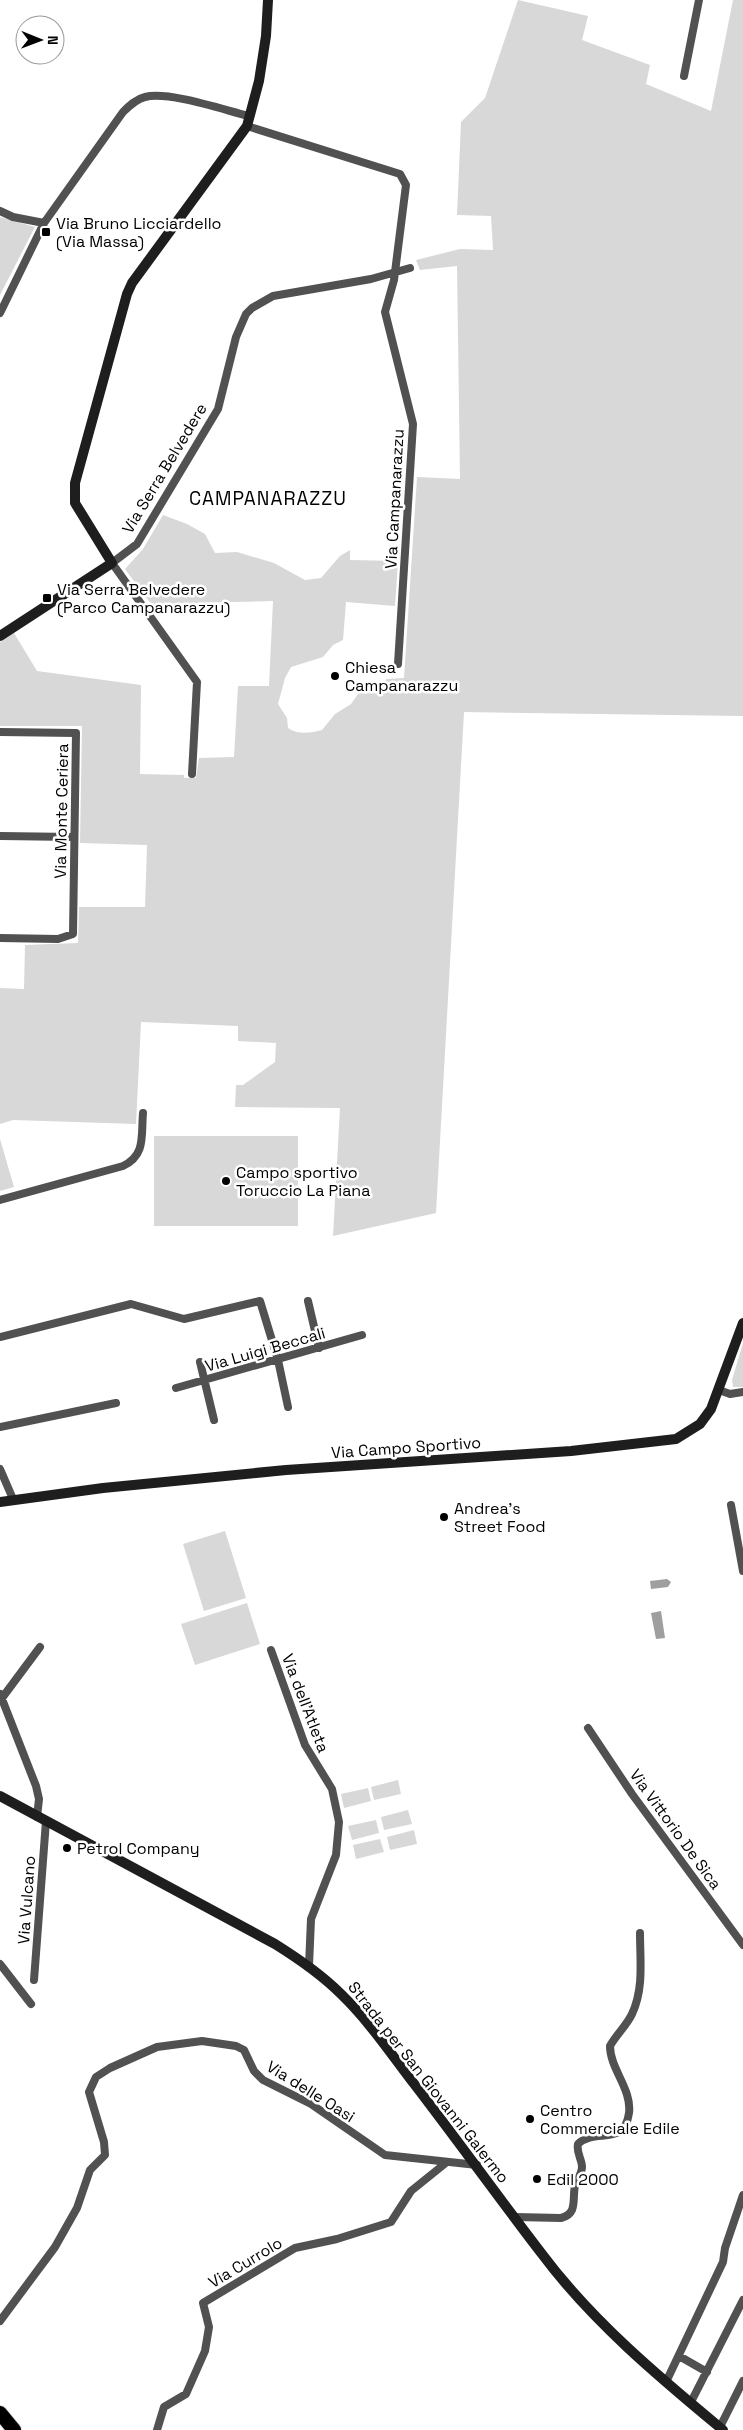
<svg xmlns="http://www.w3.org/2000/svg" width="743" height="2430" font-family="'Space Grotesk',sans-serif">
<rect width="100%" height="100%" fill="#fff"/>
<!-- green -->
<path fill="#d8d8d8" d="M518 0 588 16 582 40 650 65 646 84 711 111 733 0H743V716L464 712 436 1213 333 1236 340 1108 235 1107 236 1085H243L275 1062 276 1043 238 1041V1026L141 1022 136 1124 13 1120 0 1124V988L24 989 25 945 78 943 79 907H145L147 845 80 843 82 726H0V642L14 633 37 671 141 685 140 774 184 775V778H196L199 758 234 757 238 686H269L273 601 151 604 125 569 143 549 163 515 187 524 205 534 215 553 237 552 274 563 305 580 321 578 340 556 350 550V560L398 561 395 606 346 602 343 640 333 645 323 657 291 667 285 678 278 704 287 718 288 728C298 735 311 733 322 730L335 714 351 704 363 687 369 683 385 684 386 679 404 678 417 477 460 479 457 266 420 270 416 260 460 249 493 250 491 216 457 215 461 122 485 98Z
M0 217 35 227 0 295Z
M154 1136H298V1226H154Z
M0 1139 14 1187 0 1191Z
M743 1343V1387H733L732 1380Z
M225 1531 246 1598 204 1611 183 1544Z
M247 1603 260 1644 195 1665 181 1624Z
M398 1780 401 1794 374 1800 371 1787Z
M368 1788 371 1801 344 1808 341 1794Z
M408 1810 412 1824 384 1830 381 1817Z
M376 1820 379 1833 352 1840 348 1826Z
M414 1830 417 1844 390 1850 387 1837Z
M380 1839 384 1852 356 1859 353 1845Z"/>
<!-- water -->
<path fill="#9f9f9f" d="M667 1579 671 1582 668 1587 651 1589 650 1581Z
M661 1611 665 1638 656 1639 651 1613Z"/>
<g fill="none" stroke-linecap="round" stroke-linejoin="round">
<!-- highway casing -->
<g stroke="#dbdbdb" stroke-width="16">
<path id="highway" d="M0 2413 14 2430"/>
</g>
<!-- street -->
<path stroke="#515151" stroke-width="8" d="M684 76 699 0
M247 126 400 174 406 185 394 280 385 312 413 424 398 664
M0 211 13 217 44 223
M0 313 44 223 123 112C129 106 136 99 145 97 169 91 224 110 249 116
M0 732 76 733 73 934 58 939 0 938
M192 774 197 682 112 563 137 544 218 409 236 337 246 314 252 308 273 296 371 279 410 268
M0 836 74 837
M0 1200 123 1166C146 1155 141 1136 143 1113
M308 1301 319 1348
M0 1337 131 1304 184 1319 260 1301 278 1360 288 1407
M200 1362 214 1420
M176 1388 362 1335
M719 1390 730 1394 743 1392
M0 1427 116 1403
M0 1469 13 1499
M731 1505 743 1571
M271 1650 305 1745 332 1789 339 1822 336 1855 311 1919 309 1966
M0 1694 36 1786 39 1799 37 1817
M2 1698 40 1647
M588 1728 632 1794 743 1945
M0 1964 31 2004
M34 1980 46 1821
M515 2217 561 2218C578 2214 572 2199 575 2186 577 2180 582 2173 582 2167 582 2159 576 2153 578 2144 595 2127 624 2148 629 2113 632 2089 610 2069 610 2046 616 2035 627 2025 632 2014 644 1989 640 1960 640 1933
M0 2321 55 2247 77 2208 90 2170 105 2155 104 2142 89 2092 96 2077 110 2068 157 2047 202 2041 236 2046 244 2050 254 2071 263 2080 311 2104 385 2155 477 2165
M679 2356 707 2372
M666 2382 723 2262 725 2248 743 2195
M691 2402 743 2300
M720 2427 743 2381
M157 2430 164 2407 186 2394 205 2351 209 2327 203 2303 295 2248 337 2239 391 2222 411 2191 447 2162"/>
<!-- secondary -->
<path stroke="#1e1e1e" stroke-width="10" d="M0 636 112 563 75 503V483L127 294 132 283 247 126 259 81 266 36 268 0
M0 1502 103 1488 286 1470 571 1451 676 1439 700 1424 711 1409 743 1323
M0 1796 275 1944C299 1959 321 1974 341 1994 369 2021 391 2054 415 2085 458 2141 499 2198 542 2254 592 2321 659 2377 723 2430"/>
<!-- highway -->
<use href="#highway" stroke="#000" stroke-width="14"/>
</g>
<!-- markers -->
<g fill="#000" stroke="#fff" stroke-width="2">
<rect x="41" y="227" width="10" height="10" rx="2.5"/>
<rect x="42" y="593" width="10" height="10" rx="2.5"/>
<circle cx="335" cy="676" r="5"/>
<circle cx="226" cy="1181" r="5"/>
<circle cx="444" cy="1517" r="5"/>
<circle cx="67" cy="1848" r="5"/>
<circle cx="530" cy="2119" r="5"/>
<circle cx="537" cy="2179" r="5"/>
</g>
<g text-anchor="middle" stroke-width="5" stroke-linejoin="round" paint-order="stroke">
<!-- poi labels -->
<g font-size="16" fill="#000" stroke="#fff" text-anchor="start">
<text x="56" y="229">Via Bruno Licciardello<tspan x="56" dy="18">(Via Massa)</tspan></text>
<text x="57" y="595">Via Serra Belvedere<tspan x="57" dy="18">(Parco Campanarazzu)</tspan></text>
<text x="345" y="673">Chiesa<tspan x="345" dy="18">Campanarazzu</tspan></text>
<text x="236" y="1178">Campo sportivo<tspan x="236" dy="18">Toruccio La Piana</tspan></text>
<text x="454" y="1514">Andrea's<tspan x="454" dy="18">Street Food</tspan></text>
<text x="77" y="1854">Petrol Company</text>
<text x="540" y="2116">Centro<tspan x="540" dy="18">Commerciale Edile</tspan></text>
<text x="547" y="2185">Edil 2000</text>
</g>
<!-- street labels -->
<g font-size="16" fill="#000" stroke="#fff">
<text transform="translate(164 468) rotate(-59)" y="6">Via Serra Belvedere</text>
<text transform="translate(394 499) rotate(-87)" y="6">Via Campanarazzu</text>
<text transform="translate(61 811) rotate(-89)" y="6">Via Monte Ceriera</text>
<text transform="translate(265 1349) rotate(-16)" y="6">Via Luigi Beccali</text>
<text transform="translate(406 1447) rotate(-4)" y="6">Via Campo Sportivo</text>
<text transform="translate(306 1703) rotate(69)" y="6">Via dell'Atleta</text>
<text transform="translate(676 1829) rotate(54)" y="6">Via Vittorio De Sica</text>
<text transform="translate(26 1900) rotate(-86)" y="6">Via Vulcano</text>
<text transform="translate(429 2082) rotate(52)" y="6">Strada per San Giovanni Galermo</text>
<text transform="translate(311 2091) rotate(32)" y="6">Via delle Oasi</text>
<text transform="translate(245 2262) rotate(-31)" y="6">Via Currolo</text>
</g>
<!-- quarter labels -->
<g font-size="19" letter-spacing="1" fill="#000" stroke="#fff">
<text x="268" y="505">CAMPANARAZZU</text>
</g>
</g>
<!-- north arrow -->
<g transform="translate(40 40) rotate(91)"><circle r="24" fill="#ffffff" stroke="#999999"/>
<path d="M0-4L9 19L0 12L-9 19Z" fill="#000000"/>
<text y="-8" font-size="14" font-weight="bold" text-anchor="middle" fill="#000000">N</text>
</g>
</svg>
